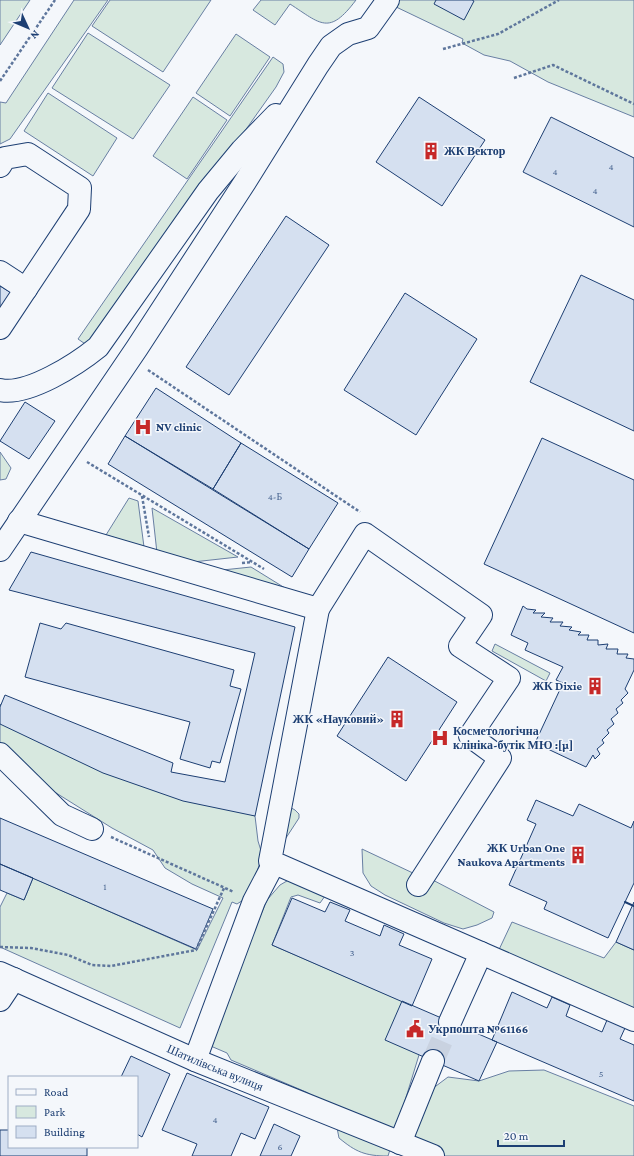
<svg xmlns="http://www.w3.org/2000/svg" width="634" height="1156" font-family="'Crimson Pro',serif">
<rect width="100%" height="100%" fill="#f4f7fb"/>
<!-- green -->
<path fill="#d7e8df" stroke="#687fa3" d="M0 0H30L0 45Z
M74 0H108L10 139 0 144V102L6 103Z
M110 0H211L163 72 92 26Z
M261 0H356C329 36 321 24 290 4L275 25 253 10Z
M396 0H634V117L548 82 510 61 484 55 462 43 463 39 392 5Z
M88 33 170 85 133 139 52 88Z
M236 34 270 57 230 116 196 93Z
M273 57 283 64 284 72 276 87 91 348 78 339Z
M48 93 117 138 93 176 24 131Z
M193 97 227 120 187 179 153 156Z
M0 452 11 468 6 479 0 480Z
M129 498 138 501 144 547 106 535Z
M152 508 238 557 184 563 157 553Z
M251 567 285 588 213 571Z
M495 644 550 673 546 681 492 651Z
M0 704 38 742 255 816 258 841 262 854 251 895 237 904 232 902 180 1028 0 947V907L7 893 24 900 33 878 197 950 223 898 192 884 165 868 153 850 112 828 53 791 0 748Z
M286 805 295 810 299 814V818L284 841Z
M362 849 415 874 427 877 494 912 492 918 477 925 463 929 444 923 385 895 371 886 363 873Z
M292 878 325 896 320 903 298 895 291 897 272 945 402 1001 419 1055 388 1156C365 1156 356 1152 339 1138L333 1107 306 1092 231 1060 227 1053 206 1044 267 900 280 885Z
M512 922 604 958 616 942 634 950V1015L496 956Z
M544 1070 634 1106V1156H403L428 1092 448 1077 479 1081 509 1071Z"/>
<!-- building -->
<path fill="#d5e0f0" stroke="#1d3f73" d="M436 0H472L474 1 464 20 434 4Z
M419 97 485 140 442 206 376 162Z
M551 117 634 158V227L523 172Z
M286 216 329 245 229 395 186 367Z
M581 275 634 300V431L530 382Z
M0 286 13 294 0 315Z
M405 293 477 339 416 435 344 390Z
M156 388 241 443 213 489 125 436Z
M25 402 55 421 29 459 0 441Z
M125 436 309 549 292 577 108 464Z
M542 438 634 480V633L484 564Z
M241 443 338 503 309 549 213 489Z
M31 552 295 627 255 816 183 801 103 773 0 724V707L5 695 173 763 171 772 225 782 255 653 9 590Z
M523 606 527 609 536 610 533 613H545L541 617 553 618 550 622H563L560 626 572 627 569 630 581 632 578 635H589L587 640H598V645L608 644 606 649H618L617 654H628L626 658 634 659V670L625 689 628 693 621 700 623 703 616 709 618 713 611 719 614 724 607 730 609 733 602 740 604 743 597 749 600 754 595 759 593 755 586 767 535 743 563 683 556 680 563 667 525 650 528 643 511 635Z
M40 623 61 629 66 623 234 670 230 686 241 689 220 763 212 761 210 768 180 759 190 722 25 677Z
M388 657 457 702 406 781 337 736Z
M536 800 573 816 579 804 631 828 634 821V883L608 938 544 909 547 902 509 885 536 824 527 820Z
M0 818 213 909 196 949 0 864Z
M0 864 33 878 24 900 0 890Z
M292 898 325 912 330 902 350 910 345 921 380 936 384 925 404 934 399 945 432 959 412 1006 272 945Z
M634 902V950L616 942Z
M512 992 547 1008 552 997 570 1005 566 1016 602 1032 607 1020 625 1028 620 1039 634 1045V1101L492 1040Z
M402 1001 497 1042 479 1081 385 1040Z
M131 1056 170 1074 142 1137 137 1134V1077H121Z
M187 1073 269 1107 255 1139 241 1133 231 1156H192L197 1144 162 1130Z
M274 1124 300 1136 291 1156H260Z
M0 1130H9V1147H87V1156H0Z"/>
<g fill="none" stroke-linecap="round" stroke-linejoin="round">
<!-- minor-tunnel -->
<path stroke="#c9d2e0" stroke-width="22" stroke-dasharray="22 11" stroke-linecap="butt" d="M433 1061 450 1022"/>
<!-- minor casing -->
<g stroke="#1d3f73" stroke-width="24">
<g id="minor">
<path d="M0 166 5 158 28 154 80 188 79 209 0 328"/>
<path d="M0 272 26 289"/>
<path d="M0 390C28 396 77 364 98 347L208 191 242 150 276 115"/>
<path d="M19 521 318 609 270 861 481 953"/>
<path d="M0 550 137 348 245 182 318 65 331 46 348 34 368 28 388 0"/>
<path d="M318 609 365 534 481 615 460 646 509 678 470 736 500 758 418 885"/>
<path d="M0 754 62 815 92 829"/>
<path id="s1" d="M0 973 195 1060 433 1156"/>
<path d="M0 1000 14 979"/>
<path d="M450 1022 481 953 634 1020"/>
<path d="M195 1060 254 901 274 863"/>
<path d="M400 1143 433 1061"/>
</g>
</g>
<!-- path -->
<path stroke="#5e769c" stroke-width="2.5" stroke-dasharray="3 2" stroke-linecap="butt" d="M443 49 498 34 559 0
M514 78 553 65 634 104
M0 81 55 0
M148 370 360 512
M87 462 264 569
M142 496 149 537
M242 563 252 562
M111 837 234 892
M0 947 31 948 68 955 92 965 111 966 196 950 224 888"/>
<!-- minor -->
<use href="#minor" stroke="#f4f7fb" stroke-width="22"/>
<!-- wall -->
<path stroke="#1d3f73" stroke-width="2" d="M625 902 634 906"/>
</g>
<!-- icons -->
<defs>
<g id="building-bare" transform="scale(1.38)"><path d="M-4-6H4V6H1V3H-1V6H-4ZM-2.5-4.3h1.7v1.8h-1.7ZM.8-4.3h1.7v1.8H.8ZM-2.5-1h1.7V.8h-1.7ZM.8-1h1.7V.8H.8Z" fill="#c62828" stroke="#f4f7fb" stroke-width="2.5" paint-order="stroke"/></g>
<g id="hospital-bare" transform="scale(1.38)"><path d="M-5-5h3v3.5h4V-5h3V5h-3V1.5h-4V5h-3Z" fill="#c62828" stroke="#f4f7fb" stroke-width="2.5" paint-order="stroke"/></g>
<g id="civic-bare" transform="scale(1.38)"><path d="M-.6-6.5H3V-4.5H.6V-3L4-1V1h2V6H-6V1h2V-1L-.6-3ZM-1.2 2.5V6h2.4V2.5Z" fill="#c62828" stroke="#f4f7fb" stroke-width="2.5" paint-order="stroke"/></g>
</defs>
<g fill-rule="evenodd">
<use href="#building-bare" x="431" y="151"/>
<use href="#hospital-bare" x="143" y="427"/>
<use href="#building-bare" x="595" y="686"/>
<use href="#building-bare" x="397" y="719"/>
<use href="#hospital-bare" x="440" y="738"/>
<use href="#building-bare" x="578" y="855"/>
<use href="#civic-bare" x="415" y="1029"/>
</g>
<g text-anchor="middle" stroke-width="3" stroke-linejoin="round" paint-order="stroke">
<!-- number labels -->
<g font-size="10" fill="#4b6792">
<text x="611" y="170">4</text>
<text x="555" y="175">4</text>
<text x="595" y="194">4</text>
<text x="275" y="500">4-Б</text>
<text x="105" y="890">1</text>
<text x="352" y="956">3</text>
<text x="601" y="1077">5</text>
<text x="215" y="1123">4</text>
<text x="280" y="1150">6</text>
</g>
<!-- poi labels -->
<g font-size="12" font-weight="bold" fill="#1d3f73" stroke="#f4f7fb" text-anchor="start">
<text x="444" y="155">ЖК Вектор</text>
<text x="156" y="431">NV clinic</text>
<text x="582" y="690" text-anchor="end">ЖК Dixie</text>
<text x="384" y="723" text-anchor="end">ЖК «Науковий»</text>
<text x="453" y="735">Косметологічна<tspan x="453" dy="14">клініка-бутік МЮ :[μ]</tspan></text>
<text x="565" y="852" text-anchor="end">ЖК Urban One<tspan x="565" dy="14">Naukova Apartments</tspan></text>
<text x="428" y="1033">Укрпошта №61166</text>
</g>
<!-- street labels -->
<g font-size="12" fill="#1d3f73" stroke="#f4f7fb">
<text dy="4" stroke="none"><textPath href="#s1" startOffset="235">Шатилівська вулиця</textPath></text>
</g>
</g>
<!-- legend -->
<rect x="8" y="1076" width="130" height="72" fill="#f4f7fb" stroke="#9eadc5"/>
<rect x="16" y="1089" width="20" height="6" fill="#f4f7fb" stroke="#9eadc5"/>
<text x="44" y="1096" font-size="12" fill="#1d3f73">Road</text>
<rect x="16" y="1106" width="20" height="12" fill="#d7e8df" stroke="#9eadc5"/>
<text x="44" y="1116" font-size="12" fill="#1d3f73">Park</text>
<rect x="16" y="1126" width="20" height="12" fill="#d5e0f0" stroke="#9eadc5"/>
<text x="44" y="1136" font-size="12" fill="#1d3f73">Building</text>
<!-- north arrow -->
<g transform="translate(28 28) rotate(134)" stroke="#f4f7fb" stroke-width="3" paint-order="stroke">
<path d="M0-3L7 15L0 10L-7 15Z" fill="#1d3f73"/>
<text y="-6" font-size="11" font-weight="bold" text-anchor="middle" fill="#1d3f73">N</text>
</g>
<!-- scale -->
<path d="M498 1140v6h66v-6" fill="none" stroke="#1d3f73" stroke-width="2"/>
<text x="504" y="1140" font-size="12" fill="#1d3f73" stroke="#f4f7fb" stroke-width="3" paint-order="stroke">20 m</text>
</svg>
